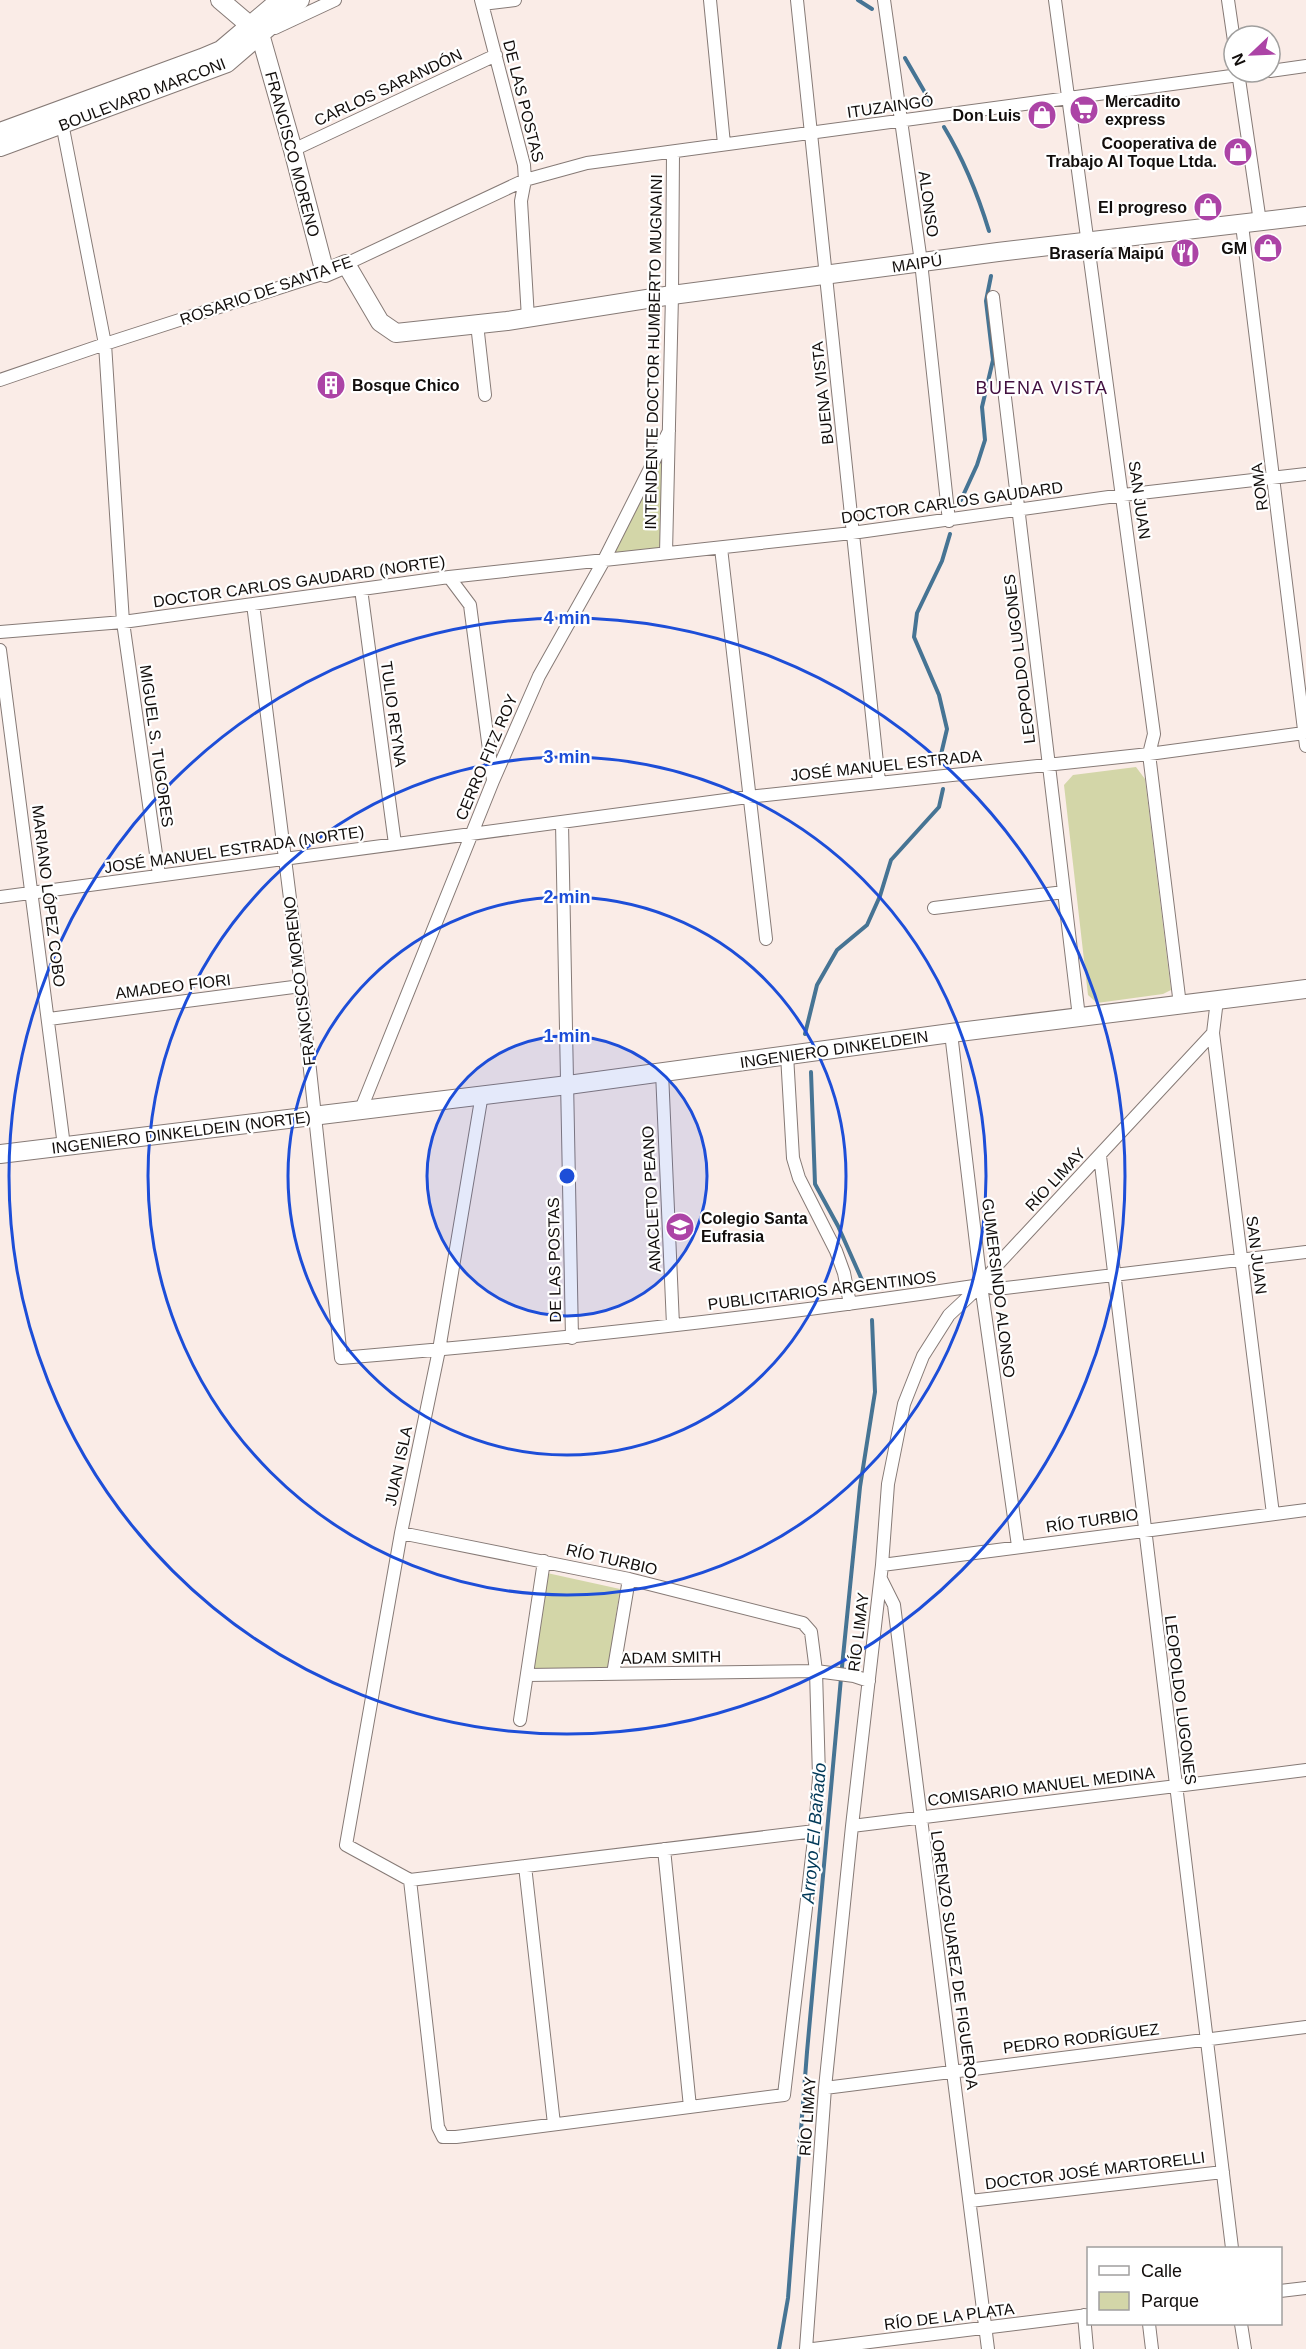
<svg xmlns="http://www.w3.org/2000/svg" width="1306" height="2349" font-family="Helvetica,sans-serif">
<rect width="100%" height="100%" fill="#faece7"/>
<!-- green -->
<path fill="#d3d6a8" d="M664 451 660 548 613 554Z
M1136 767 1145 779 1171 990 1163 994 1097 1003 1088 995 1064 785 1073 775Z
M547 1573 620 1589 608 1668H532Z"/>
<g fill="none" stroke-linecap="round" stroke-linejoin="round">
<!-- stream -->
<path stroke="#467494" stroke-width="4" d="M858 0 872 9
M905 58 931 103
M944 127C964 160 978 195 989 231
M961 500 977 465 985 440 982 407 993 360 986 301 991 276
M939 763 947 729 939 695 914 637 917 613 942 561 950 534
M805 1034 817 985 837 950 867 925 880 896 891 860 939 807 943 789
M811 1072 815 1184 838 1226 866 1289
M779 2349 788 2298 807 2052 842 1667 860 1487 875 1392 872 1320"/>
<!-- street casing -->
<g stroke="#867a76" stroke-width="14">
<path id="street" d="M481 0 524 165 525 180 521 201 528 318
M710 0 724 144
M797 0 879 782
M884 0 921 262 949 521
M1055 0 1154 734 1149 754 1180 1005
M1228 0 1234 41
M482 4 515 0
M275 28 335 0
M1270 71 1306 66
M1238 72 1260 222
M61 118 105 344 123 622 159 875
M293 150 496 55
M1242 225 1306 746
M346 264 525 180 587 163 1261 72
M993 297 1079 1017
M477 324 485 395
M0 380 105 344 325 273
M721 548 766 939
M666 553 672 295 673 152
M449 577 470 605 493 780
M361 589 395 844
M253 604 301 986 341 1358C555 1340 769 1317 981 1285L997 1289 1306 1252
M0 632 123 622 449 577 852 533 1123 495 1306 474
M0 650 64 1146
M562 823 572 1338
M0 897 748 797 1149 754 1304 733
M934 908 1064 892
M1217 1000 1213 1033 1273 1514
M49 1019 301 986
M951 1033 981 1285 1018 1546
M787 1055 793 1158 799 1178 836 1251 844 1273 850 1304
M662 1072 673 1325
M482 1094 439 1350 401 1533 346 1845 410 1880 815 1831
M361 1109 493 781 539 676 603 562 669 431
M1100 1156 1232 2248
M401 1533 629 1579 803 1623 811 1632 816 1671 819 1777 815 1831 784 2095 456 2137H443L438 2127 410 1880
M882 1565 1306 1510
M881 1579 894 1605 988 2349
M613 1674 629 1579
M527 1675 816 1671 854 1676 869 1681
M520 1720 544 1561
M852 1826 1306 1770
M664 1849 690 2107
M525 1866 554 2124
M825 2088 1306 2027
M970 2201 1223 2172
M1280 2291 1306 2288
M1084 2315 1087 2349
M1149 2324 1152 2349
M1241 2324 1245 2349
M806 2349 825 2088 852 1826 882 1565 888 1484 904 1404 923 1356 949 1315 981 1285 999 1263 1213 1033
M813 2349 1088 2315"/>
</g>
<!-- secondary casing -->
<g stroke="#867a76" stroke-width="20">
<path id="secondary" d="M220 0 260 34 293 150 325 273 346 264 380 322 396 333 507 321 672 295 998 252 1306 216
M0 132 202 58 221 50 280 0
M0 147 227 63 300 0
M0 1154 568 1085 951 1033 1306 989"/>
</g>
<!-- street -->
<use href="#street" stroke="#fff" stroke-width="12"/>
<!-- secondary -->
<use href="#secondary" stroke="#fff" stroke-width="18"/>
</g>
<!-- distance rings -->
<circle cx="567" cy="1176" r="140" fill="#1d4ed8" fill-opacity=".12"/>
<g fill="none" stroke="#1d4ed8" stroke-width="3">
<circle cx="567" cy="1176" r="140"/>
<circle cx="567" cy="1176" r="279"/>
<circle cx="567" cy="1176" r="419"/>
<circle cx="567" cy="1176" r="558"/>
</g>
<!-- icons -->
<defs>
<g id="supermarket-disc" transform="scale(1.5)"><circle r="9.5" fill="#ac44a6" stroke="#fff"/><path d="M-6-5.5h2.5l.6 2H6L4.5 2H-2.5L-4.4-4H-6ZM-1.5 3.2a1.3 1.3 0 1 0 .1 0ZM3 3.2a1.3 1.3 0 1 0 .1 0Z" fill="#fff"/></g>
<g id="shop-disc" transform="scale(1.5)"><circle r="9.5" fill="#ac44a6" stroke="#fff"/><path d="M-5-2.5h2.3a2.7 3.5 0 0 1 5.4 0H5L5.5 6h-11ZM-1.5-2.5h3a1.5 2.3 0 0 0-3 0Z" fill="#fff"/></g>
<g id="restaurant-disc" transform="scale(1.5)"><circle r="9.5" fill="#ac44a6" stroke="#fff"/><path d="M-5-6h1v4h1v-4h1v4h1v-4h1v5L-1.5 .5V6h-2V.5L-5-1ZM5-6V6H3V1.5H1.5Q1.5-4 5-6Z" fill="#fff"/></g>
<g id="building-disc" transform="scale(1.5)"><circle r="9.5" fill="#ac44a6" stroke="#fff"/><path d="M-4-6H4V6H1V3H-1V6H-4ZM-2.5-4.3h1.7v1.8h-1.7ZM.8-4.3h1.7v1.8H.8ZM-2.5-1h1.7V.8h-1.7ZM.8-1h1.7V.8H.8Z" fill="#fff"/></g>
<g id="school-disc" transform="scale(1.5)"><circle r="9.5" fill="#ac44a6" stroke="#fff"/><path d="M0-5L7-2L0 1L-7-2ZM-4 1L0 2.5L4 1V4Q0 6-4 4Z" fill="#fff"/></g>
</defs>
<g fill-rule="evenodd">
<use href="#supermarket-disc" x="1084" y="110"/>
<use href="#shop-disc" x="1042" y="115"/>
<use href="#shop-disc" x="1238" y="152"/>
<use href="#shop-disc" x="1208" y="207"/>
<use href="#shop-disc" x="1268" y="248"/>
<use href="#restaurant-disc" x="1185" y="253"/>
<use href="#building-disc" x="331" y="385"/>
<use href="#school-disc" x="680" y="1227"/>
</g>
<g text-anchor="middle" stroke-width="4.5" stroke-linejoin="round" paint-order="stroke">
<!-- street labels -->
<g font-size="16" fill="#120e0c" stroke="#fff">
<text transform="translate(388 87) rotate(-25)" y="6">CARLOS SARANDÓN</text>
<text transform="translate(142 94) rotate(-21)" y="6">BOULEVARD MARCONI</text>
<text transform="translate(524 101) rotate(76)" y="6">DE LAS POSTAS</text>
<text transform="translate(890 106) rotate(-8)" y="6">ITUZAINGÓ</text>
<text transform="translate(293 154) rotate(75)" y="6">FRANCISCO MORENO</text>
<text transform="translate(929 204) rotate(82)" y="6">ALONSO</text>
<text transform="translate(917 263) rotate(-8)" y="6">MAIPÚ</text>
<text transform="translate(266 290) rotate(-19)" y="6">ROSARIO DE SANTA FE</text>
<text transform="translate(653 352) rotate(-89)" y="6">INTENDENTE DOCTOR HUMBERTO MUGNAINI</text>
<text transform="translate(822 393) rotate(-96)" y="6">BUENA VISTA</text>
<text transform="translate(1259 487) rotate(-97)" y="6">ROMA</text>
<text transform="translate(1140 500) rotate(82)" y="6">SAN JUAN</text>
<text transform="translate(952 502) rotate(-8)" y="6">DOCTOR CARLOS GAUDARD</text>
<text transform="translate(299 581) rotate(-8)" y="6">DOCTOR CARLOS GAUDARD (NORTE)</text>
<text transform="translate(1019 659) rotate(-97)" y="6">LEOPOLDO LUGONES</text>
<text transform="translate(394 714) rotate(82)" y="6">TULIO REYNA</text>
<text transform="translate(157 746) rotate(82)" y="6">MIGUEL S. TUGORES</text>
<text transform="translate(486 757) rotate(-67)" y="6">CERRO FITZ ROY</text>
<text transform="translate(886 765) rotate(-6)" y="6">JOSÉ MANUEL ESTRADA</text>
<text transform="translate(234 849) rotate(-8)" y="6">JOSÉ MANUEL ESTRADA (NORTE)</text>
<text transform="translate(49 896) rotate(83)" y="6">MARIANO LÓPEZ COBO</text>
<text transform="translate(299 981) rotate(-97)" y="6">FRANCISCO MORENO</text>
<text transform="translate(173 986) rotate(-7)" y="6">AMADEO FIORI</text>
<text transform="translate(834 1049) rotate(-8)" y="6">INGENIERO DINKELDEIN</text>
<text transform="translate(181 1132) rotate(-7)" y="6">INGENIERO DINKELDEIN (NORTE)</text>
<text transform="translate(1055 1179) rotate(-47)" y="6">RÍO LIMAY</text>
<text transform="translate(651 1199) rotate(-93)" y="6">ANACLETO PEANO</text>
<text transform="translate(1257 1255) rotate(83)" y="6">SAN JUAN</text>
<text transform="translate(554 1260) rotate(-91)" y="6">DE LAS POSTAS</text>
<text transform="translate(999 1288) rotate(83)" y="6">GUMERSINDO ALONSO</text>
<text transform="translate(822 1290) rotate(-7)" y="6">PUBLICITARIOS ARGENTINOS</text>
<text transform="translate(398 1466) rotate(-78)" y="6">JUAN ISLA</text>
<text transform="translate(1092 1520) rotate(-8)" y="6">RÍO TURBIO</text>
<text transform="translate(612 1559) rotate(13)" y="6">RÍO TURBIO</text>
<text transform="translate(858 1632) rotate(-83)" y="6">RÍO LIMAY</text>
<text transform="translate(671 1657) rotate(-1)" y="6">ADAM SMITH</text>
<text transform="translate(1181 1700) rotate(83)" y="6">LEOPOLDO LUGONES</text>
<text transform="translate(1041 1786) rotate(-7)" y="6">COMISARIO MANUEL MEDINA</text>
<text transform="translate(955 1960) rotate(82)" y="6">LORENZO SUAREZ DE FIGUEROA</text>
<text transform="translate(1081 2038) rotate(-7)" y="6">PEDRO RODRÍGUEZ</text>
<text transform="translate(807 2116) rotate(-86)" y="6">RÍO LIMAY</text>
<text transform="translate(1095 2170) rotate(-7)" y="6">DOCTOR JOSÉ MARTORELLI</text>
<text transform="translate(949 2316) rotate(-7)" y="6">RÍO DE LA PLATA</text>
</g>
<!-- poi labels -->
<g font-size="16" font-weight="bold" fill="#120e0c" stroke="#fff" text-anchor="end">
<text x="1105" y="107" text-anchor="start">Mercadito<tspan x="1105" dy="18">express</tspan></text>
<text x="1021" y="121">Don Luis</text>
<text x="1217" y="149">Cooperativa de<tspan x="1217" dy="18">Trabajo Al Toque Ltda.</tspan></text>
<text x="1187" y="213">El progreso</text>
<text x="1247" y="254">GM</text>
<text x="1164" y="259">Brasería Maipú</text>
<text x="352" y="391" text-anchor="start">Bosque Chico</text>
<text x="701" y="1224" text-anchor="start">Colegio Santa<tspan x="701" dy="18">Eufrasia</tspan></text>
</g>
<!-- neighbourhood labels -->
<g font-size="18" letter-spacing="1.5" fill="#421040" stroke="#fff">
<text x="1042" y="394">BUENA VISTA</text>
</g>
<!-- water labels -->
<g font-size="18" font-style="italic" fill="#003857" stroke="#fff">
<text transform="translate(814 1833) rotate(-85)" y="6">Arroyo El Bañado</text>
</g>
</g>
<circle cx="567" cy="1176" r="9" fill="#1d4ed8" stroke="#fff" stroke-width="3"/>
<g font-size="18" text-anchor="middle" font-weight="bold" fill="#1d4ed8" stroke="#fff" stroke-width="4.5" stroke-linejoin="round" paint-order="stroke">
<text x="567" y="624">4 min</text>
<text x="567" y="763">3 min</text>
<text x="567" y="903">2 min</text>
<text x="567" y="1042">1 min</text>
</g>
<!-- legend -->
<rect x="1087" y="2247" width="195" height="78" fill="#ffffff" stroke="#a09f9e" stroke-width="1.5"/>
<rect x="1099" y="2266" width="30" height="9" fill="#ffffff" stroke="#a09f9e" stroke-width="1.5"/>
<text x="1141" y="2277" font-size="18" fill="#120e0c">Calle</text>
<rect x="1099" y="2292" width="30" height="18" fill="#d3d6a8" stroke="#a09f9e" stroke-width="1.5"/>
<text x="1141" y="2307" font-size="18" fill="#120e0c">Parque</text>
<!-- north arrow -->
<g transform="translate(1252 54) rotate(247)"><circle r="28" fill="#ffffff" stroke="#a09f9e" stroke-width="1.5"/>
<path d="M0-4.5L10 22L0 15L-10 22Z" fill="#ac44a6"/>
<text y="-9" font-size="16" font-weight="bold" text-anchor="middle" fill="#120e0c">N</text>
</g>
</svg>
